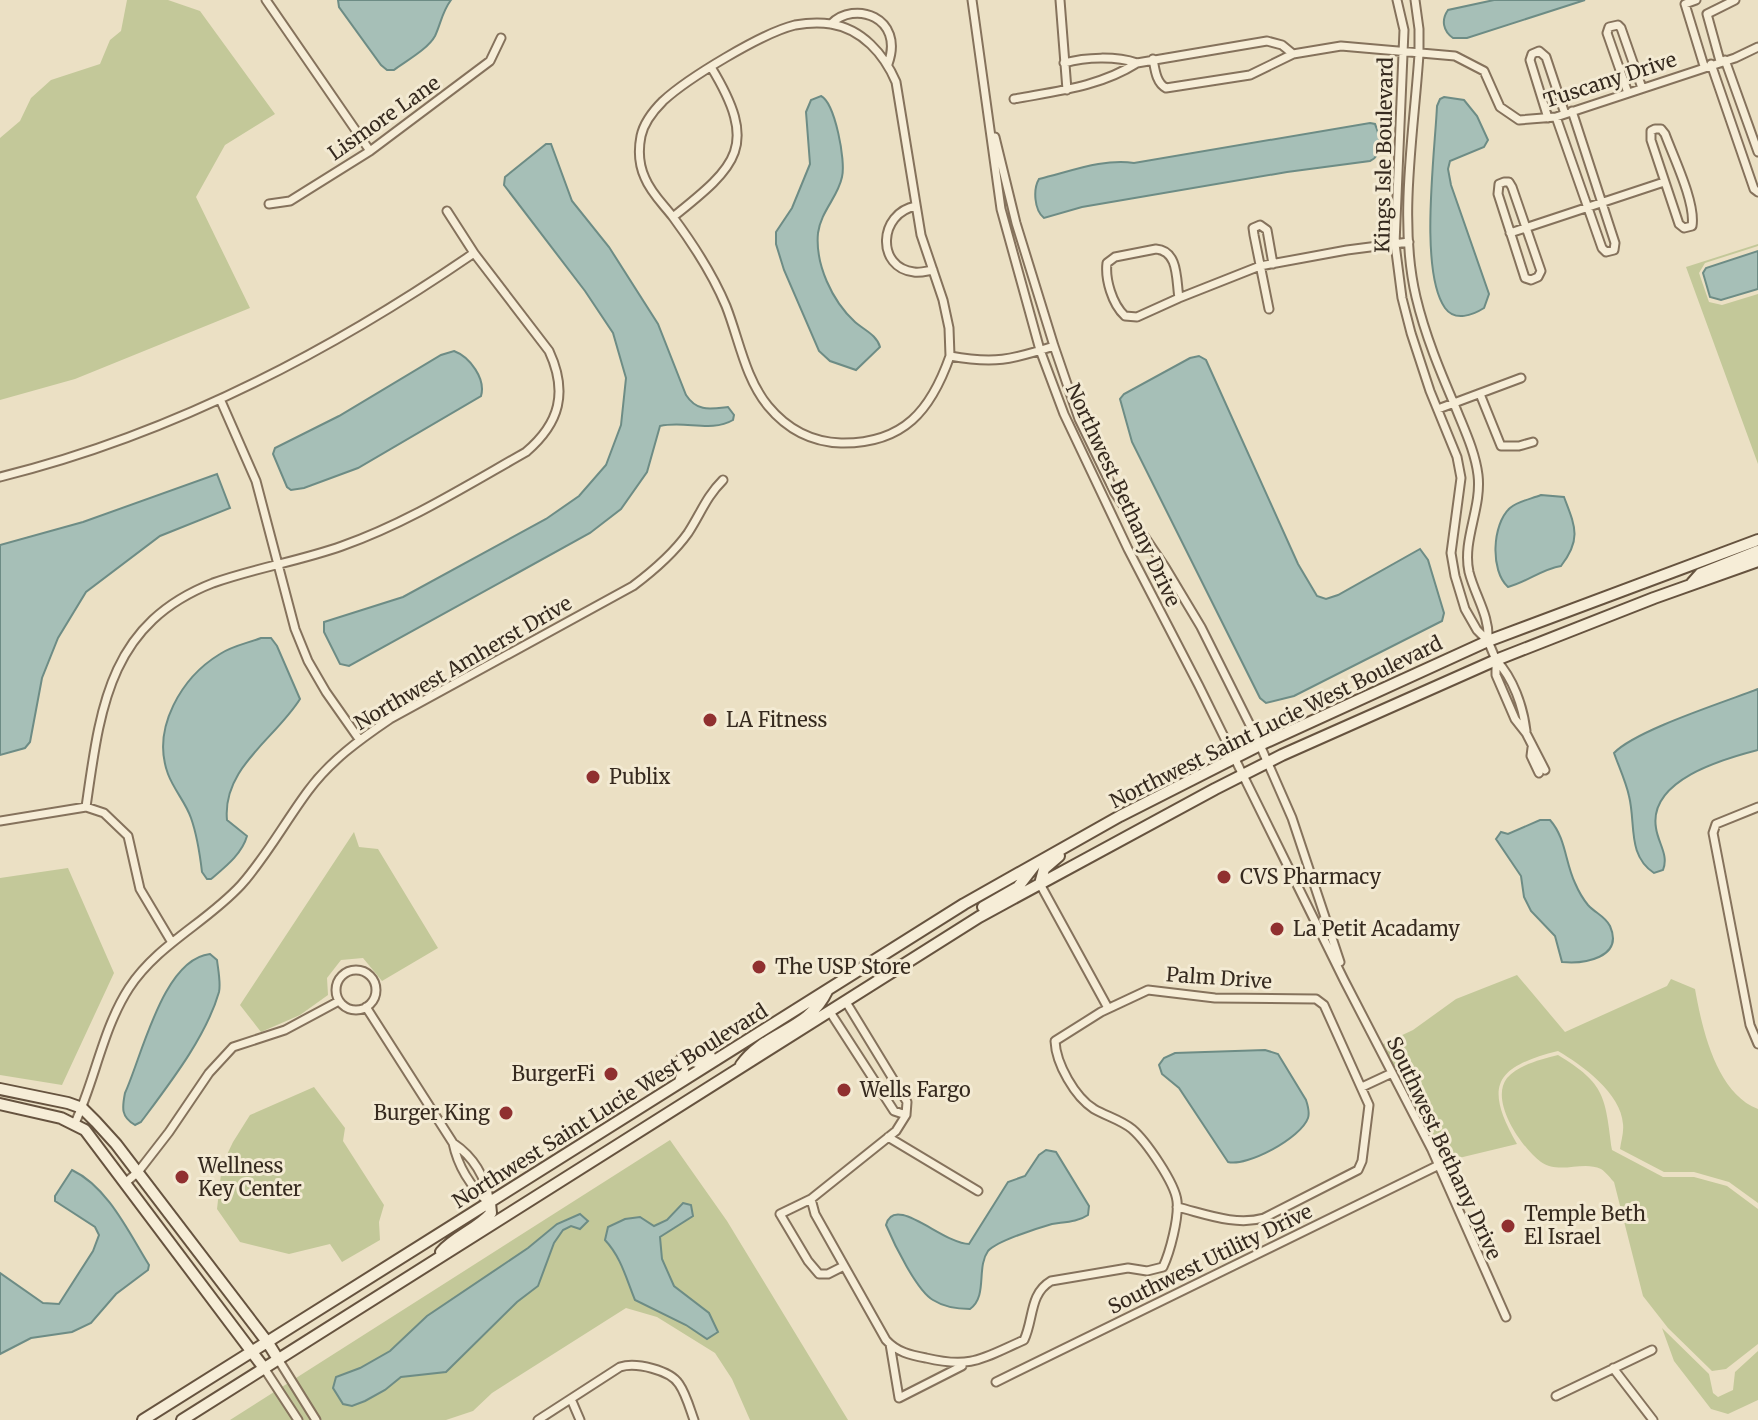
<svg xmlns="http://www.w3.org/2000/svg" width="1758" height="1420" font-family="Merriweather,serif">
<rect width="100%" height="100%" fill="#ebe0c4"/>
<!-- green -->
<path fill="#c3c899" d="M127 0H168L200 11 275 114 225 145 196 197 250 308 75 379 0 400V138L20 121 31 98 51 80 100 64 110 40 121 31Z
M1758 244V246L1705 263 1699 273 1709 302 1722 305 1758 294V464L1686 267Z
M354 832 359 847 378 849 438 948 382 981 363 958 341 960 327 978 328 995 300 1015 261 1032 240 1005Z
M68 868 114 973 62 1085 0 1075V878Z
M1517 975 1565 1032 1667 986 1671 979 1695 989C1702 1028 1716 1093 1758 1109V1203L1729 1182 1694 1172H1664L1620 1149C1621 1141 1624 1132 1623 1124 1621 1093 1582 1065 1558 1051 1494 1067 1484 1086 1517 1144L1434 1164 1379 1046 1413 1030 1456 999Z
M1558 1055C1606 1084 1605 1097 1612 1150L1663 1177H1694L1727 1186 1758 1209V1344L1726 1369 1712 1371 1668 1328 1643 1296 1614 1182C1611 1179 1606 1172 1601 1169 1582 1160 1560 1175 1541 1162 1522 1148 1489 1101 1507 1078 1518 1065 1542 1059 1558 1055Z
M314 1087 345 1128 343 1141 384 1205 379 1222 380 1240 342 1262 330 1244 289 1254 240 1242 217 1209 222 1165 233 1142 250 1115Z
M670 1140 727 1221 848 1420H750L732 1379 715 1353 657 1317 626 1308 492 1393 473 1411 446 1420H230Z
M1662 1328 1709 1374 1713 1393 1718 1397 1733 1390 1735 1372 1758 1351V1400L1728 1414 1711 1409 1674 1361Z"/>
<!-- water -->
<path fill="#a6bfb7" stroke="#6d8c85" stroke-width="2" d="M338 0H451C442 12 441 23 435 36 428 49 406 61 394 70H387L381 65 339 7Z
M1494 0H1585L1467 38H1453C1443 31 1441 20 1448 10Z
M821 96C835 103 846 161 842 177 838 197 821 211 818 233 815 264 832 301 855 322 864 330 877 335 880 347L856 370 830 361 819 351 784 270 776 244V232L792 208 810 164 806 112 811 100Z
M1444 97 1464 100 1477 116 1488 140 1484 147 1450 161 1448 169 1451 185 1489 294 1484 308C1473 315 1455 322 1445 308 1419 271 1435 152 1437 106L1440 99Z
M1370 123 1375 124C1380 136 1384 155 1370 161L1287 172 1082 207 1044 218C1034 210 1033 189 1039 179 1069 172 1104 158 1134 163Z
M546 144H551L572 201 609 247 658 324 686 395C697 412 710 409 728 407L734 415 733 420C711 433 685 420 660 426L647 472 621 509 590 533 349 666 340 664 324 632V622L403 597 546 519 579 496 606 465 621 425 626 378 613 333 585 291 504 185 505 177Z
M1758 251V289L1721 300 1710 297 1703 273 1706 268Z
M454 351C470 357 486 379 481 396L358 468 304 488 291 490 287 487 273 454 275 448 339 416 441 355Z
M1199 356 1206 360 1298 564 1317 596 1326 599 1338 595 1420 549 1428 560 1444 613 1442 621 1294 696 1266 703 1260 698 1132 442 1120 399 1124 394 1190 358Z
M217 474 230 508 160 536 86 592 58 638 42 678 30 742 25 748 0 755V545L83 522Z
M1541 495 1564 497C1575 526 1582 539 1561 566 1542 569 1527 582 1508 587 1490 571 1492 524 1510 508 1518 501 1531 499 1541 495Z
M261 638H271L277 646 300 699C275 739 222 768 227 820L247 836C242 854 225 867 211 879H207L202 872C200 855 197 835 191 818 186 803 174 790 168 774 151 728 182 677 220 654 232 646 248 643 261 638Z
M1758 689V750C1723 759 1648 780 1656 828 1658 843 1669 855 1663 870L1654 873C1627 855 1636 824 1629 796 1626 782 1619 767 1614 753 1636 730 1725 702 1758 689Z
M1540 820H1550C1566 838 1565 862 1575 883 1578 890 1583 899 1588 905 1595 913 1605 916 1610 926 1624 958 1584 964 1562 962L1555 936 1531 911 1524 897 1521 876 1496 839 1501 832 1508 834Z
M210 954 217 960C218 969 221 983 219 992 206 1037 170 1083 141 1122L135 1125C121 1117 122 1108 125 1093 142 1056 163 959 210 954Z
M1265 1050 1278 1054 1306 1100C1308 1106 1310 1112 1308 1118 1301 1138 1247 1167 1228 1162L1179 1088 1162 1074 1159 1065 1164 1058 1175 1053Z
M1046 1150 1056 1152 1089 1206 1088 1215C1078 1222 1064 1222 1052 1224 1038 1228 997 1241 988 1251 976 1268 988 1296 970 1309 957 1309 944 1307 933 1300 917 1291 894 1244 886 1225 894 1193 943 1244 969 1244L1008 1182 1025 1176 1039 1155Z
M72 1170C108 1187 129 1233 149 1265L148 1270 116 1294 91 1323 72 1332 31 1338 0 1354V1273L43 1303 59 1304 93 1251 99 1235 95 1227 55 1201V1196Z
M683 1203 691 1205 693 1216 660 1237 662 1259 674 1286 709 1313 718 1332 707 1339 686 1325 635 1300C626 1278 621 1257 605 1240L608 1227 625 1219 640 1217 654 1226 667 1220Z
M580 1214 588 1221 580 1229 571 1226 563 1230 554 1243 538 1286 517 1302 446 1372 401 1377 385 1390 365 1401 352 1406 343 1404 333 1388 336 1377 360 1368 390 1351 427 1316 528 1248 557 1224Z"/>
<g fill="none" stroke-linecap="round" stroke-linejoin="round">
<!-- street casing -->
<g stroke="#85725c" stroke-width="11">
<path id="street" d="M266 0 370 151
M972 0 1001 209 1040 350 1064 414 1128 549 1199 686 1344 980 1432 1150 1506 1317
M1060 0 1067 90
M1397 0 1404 30 1395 244 1402 298 1411 333 1430 391 1457 457 1461 478 1451 553 1455 576 1465 609 1477 630 1488 641 1496 660V675L1515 719 1526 733 1545 770
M1415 0 1419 29V54C1414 132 1398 221 1416 297 1425 335 1440 371 1455 406 1464 429 1475 451 1478 475 1482 508 1462 540 1469 572 1475 596 1490 616 1488 641
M1696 0 1685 4 1704 66
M831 24C854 0 905 17 888 64
M1153 59C1155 69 1156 83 1166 88L1250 75 1293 54
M1725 60 1758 152
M1720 61 1707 14 1735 0
M1064 63C1086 57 1116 56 1137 63L1267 41 1282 45 1293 54 1341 46 1455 56 1484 71 1500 107 1519 120 1556 117 1735 58 1758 47
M1711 64 1754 189 1758 192
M1628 93 1607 33 1609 27 1618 25 1621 28 1642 88
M1014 99C1057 91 1099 87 1137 63
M1556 117 1602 248 1606 252 1614 250 1615 243 1572 111
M1548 118 1530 60 1532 54 1539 51 1546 57 1565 114
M1655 129H1661L1665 134C1673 156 1696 203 1692 226L1684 228 1679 224 1651 140V131Z
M995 137 1016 223 1054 346 1079 419 1115 493 1165 567 1201 627 1260 745 1292 818 1340 962
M1504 182H1509L1512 187 1541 271 1538 277 1531 280 1525 278 1498 194 1499 184Z
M269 204 290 201 370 151 490 61 501 38
M916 206C878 213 876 268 914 272 920 273 927 271 933 270
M447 211 474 253
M673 217C738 165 759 146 711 67
M1510 233 1664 182
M1156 249C1179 251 1176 280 1179 298L1137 317 1125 316C1112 304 1105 279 1107 263L1115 257Z
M1179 298 1260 266 1347 250 1409 242
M1269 309 1254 235 1253 228 1260 225 1267 230 1273 264
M950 356 949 328 943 300 921 235 896 82C884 54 862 29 831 24 819 22 806 23 795 25 762 33 688 78 663 101 653 111 644 122 641 136 638 151 639 165 645 178 651 193 663 204 673 217 693 244 713 275 726 306 739 339 745 378 768 406 787 429 812 442 841 443 904 444 931 410 950 356 994 364 1011 360 1054 346
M1480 394 1501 446H1519L1533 442
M220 399 256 481 295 629 308 661 326 692 359 739
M1438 409 1521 378
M0 477C171 435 330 352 474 253L549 351C568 392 560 423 526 452 466 486 407 523 342 546 300 561 255 568 213 583 108 624 100 710 86 807
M1496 660C1513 678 1523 706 1526 731
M1532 748 1531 756 1539 773
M1758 807 1716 824 1713 833 1750 1025 1758 1044
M0 821 86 807 104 813 128 836 140 889 171 941
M1040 884 1108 1008
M336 990a20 20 0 1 1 40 0a20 20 0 1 1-40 0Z
M846 1002 907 1102 906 1115 896 1131 811 1199 815 1214 886 1340C897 1352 910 1355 926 1358 972 1369 983 1358 1024 1340 1034 1319 1029 1294 1051 1281L1128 1268 1147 1271 1163 1267C1170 1252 1179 1218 1177 1201 1175 1183 1146 1141 1132 1129 1121 1120 1106 1116 1094 1109 1075 1097 1056 1064 1055 1041L1101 1012 1148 990 1215 998 1316 999 1324 1005 1369 1105 1362 1161 1358 1170 1264 1218C1235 1226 1206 1214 1177 1207
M366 1007 453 1143C458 1167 471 1187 489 1203
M830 1012 894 1111 906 1115
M1362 1087 1392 1073
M75 1123C95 1080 103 1028 129 988 158 944 206 923 241 885 266 857 285 822 308 791 330 761 359 740 390 719L633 586C653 571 673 554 688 533 701 513 706 497 723 480
M888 1137 978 1191
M453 1143C474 1157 486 1179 490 1203
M125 1183 138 1172 169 1132 209 1073 233 1047 285 1030 339 1001
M811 1199 780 1214 808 1261 819 1274H828L844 1266
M890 1344 899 1398 962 1366
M278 1359 316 1420
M264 1368 298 1420
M1613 1368 1653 1420
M996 1382 1439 1165
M1556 1396 1652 1350
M571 1399 580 1420
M538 1420 620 1367C636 1362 670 1370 679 1384 686 1394 690 1409 694 1420"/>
</g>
<!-- secondary casing -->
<g stroke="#66533f" stroke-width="14">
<path id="secondary" d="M1692 583 1700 574 1758 551
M1040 884 1044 869 1059 856
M983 907 1018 887 1035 865
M741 1065C765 1031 808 1031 827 991
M680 1082 683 1071 682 1059 698 1062 710 1056
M0 1089 68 1103 82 1108 96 1122 116 1144 268 1343 278 1359
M0 1104 61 1118 85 1130 264 1368
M441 1252C455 1236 477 1229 491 1213L490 1203
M143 1420 964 904 1120 816 1260 745 1488 641 1758 540
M182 1420 979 917 1215 789 1282 755 1496 660 1654 598 1758 561"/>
</g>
<!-- street -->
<use href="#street" stroke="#f6edd7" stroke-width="7"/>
<!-- secondary -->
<use href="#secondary" stroke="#f6edd7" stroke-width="10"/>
</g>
<!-- markers -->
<g fill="#903030" stroke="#f3ead3" stroke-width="3">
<circle cx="710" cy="720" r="8"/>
<circle cx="593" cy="777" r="8"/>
<circle cx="1224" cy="877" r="8"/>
<circle cx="1277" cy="929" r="8"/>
<circle cx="759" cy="967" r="8"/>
<circle cx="611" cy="1074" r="8"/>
<circle cx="844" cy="1090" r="8"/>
<circle cx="506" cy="1113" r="8"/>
<circle cx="182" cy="1177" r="8"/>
<circle cx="1508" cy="1226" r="8"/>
</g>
<g text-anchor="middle" stroke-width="6" stroke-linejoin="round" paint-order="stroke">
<!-- street labels -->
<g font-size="20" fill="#362a1f" stroke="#f3ead3">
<text transform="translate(1610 80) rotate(-18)" y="7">Tuscany Drive</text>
<text transform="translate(384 118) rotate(-35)" y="7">Lismore Lane</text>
<text transform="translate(1384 155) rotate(-89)" y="7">Kings Isle Boulevard</text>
<text transform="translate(1123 495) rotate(65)" y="7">Northwest Bethany Drive</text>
<text transform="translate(463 663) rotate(-30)" y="7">Northwest Amherst Drive</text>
<text transform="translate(1276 722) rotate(-26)" y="7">Northwest Saint Lucie West Boulevard</text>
<text transform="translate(1219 978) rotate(4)" y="7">Palm Drive</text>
<text transform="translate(610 1106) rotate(-32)" y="7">Northwest Saint Lucie West Boulevard</text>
<text transform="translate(1444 1148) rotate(65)" y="7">Southwest Bethany Drive</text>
<text transform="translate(1210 1259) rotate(-26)" y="7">Southwest Utility Drive</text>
</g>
<!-- poi labels -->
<g font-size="20" fill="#362a1f" stroke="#f3ead3" text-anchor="start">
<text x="726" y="727">LA Fitness</text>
<text x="609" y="784">Publix</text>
<text x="1240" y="884">CVS Pharmacy</text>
<text x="1293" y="936">La Petit Acadamy</text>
<text x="775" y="974">The USP Store</text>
<text x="595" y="1081" text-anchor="end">BurgerFi</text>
<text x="860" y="1097">Wells Fargo</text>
<text x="490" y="1120" text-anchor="end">Burger King</text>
<text x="198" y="1173">Wellness<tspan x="198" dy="23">Key Center</tspan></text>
<text x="1524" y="1221">Temple Beth<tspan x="1524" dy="23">El Israel</tspan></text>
</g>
</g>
</svg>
